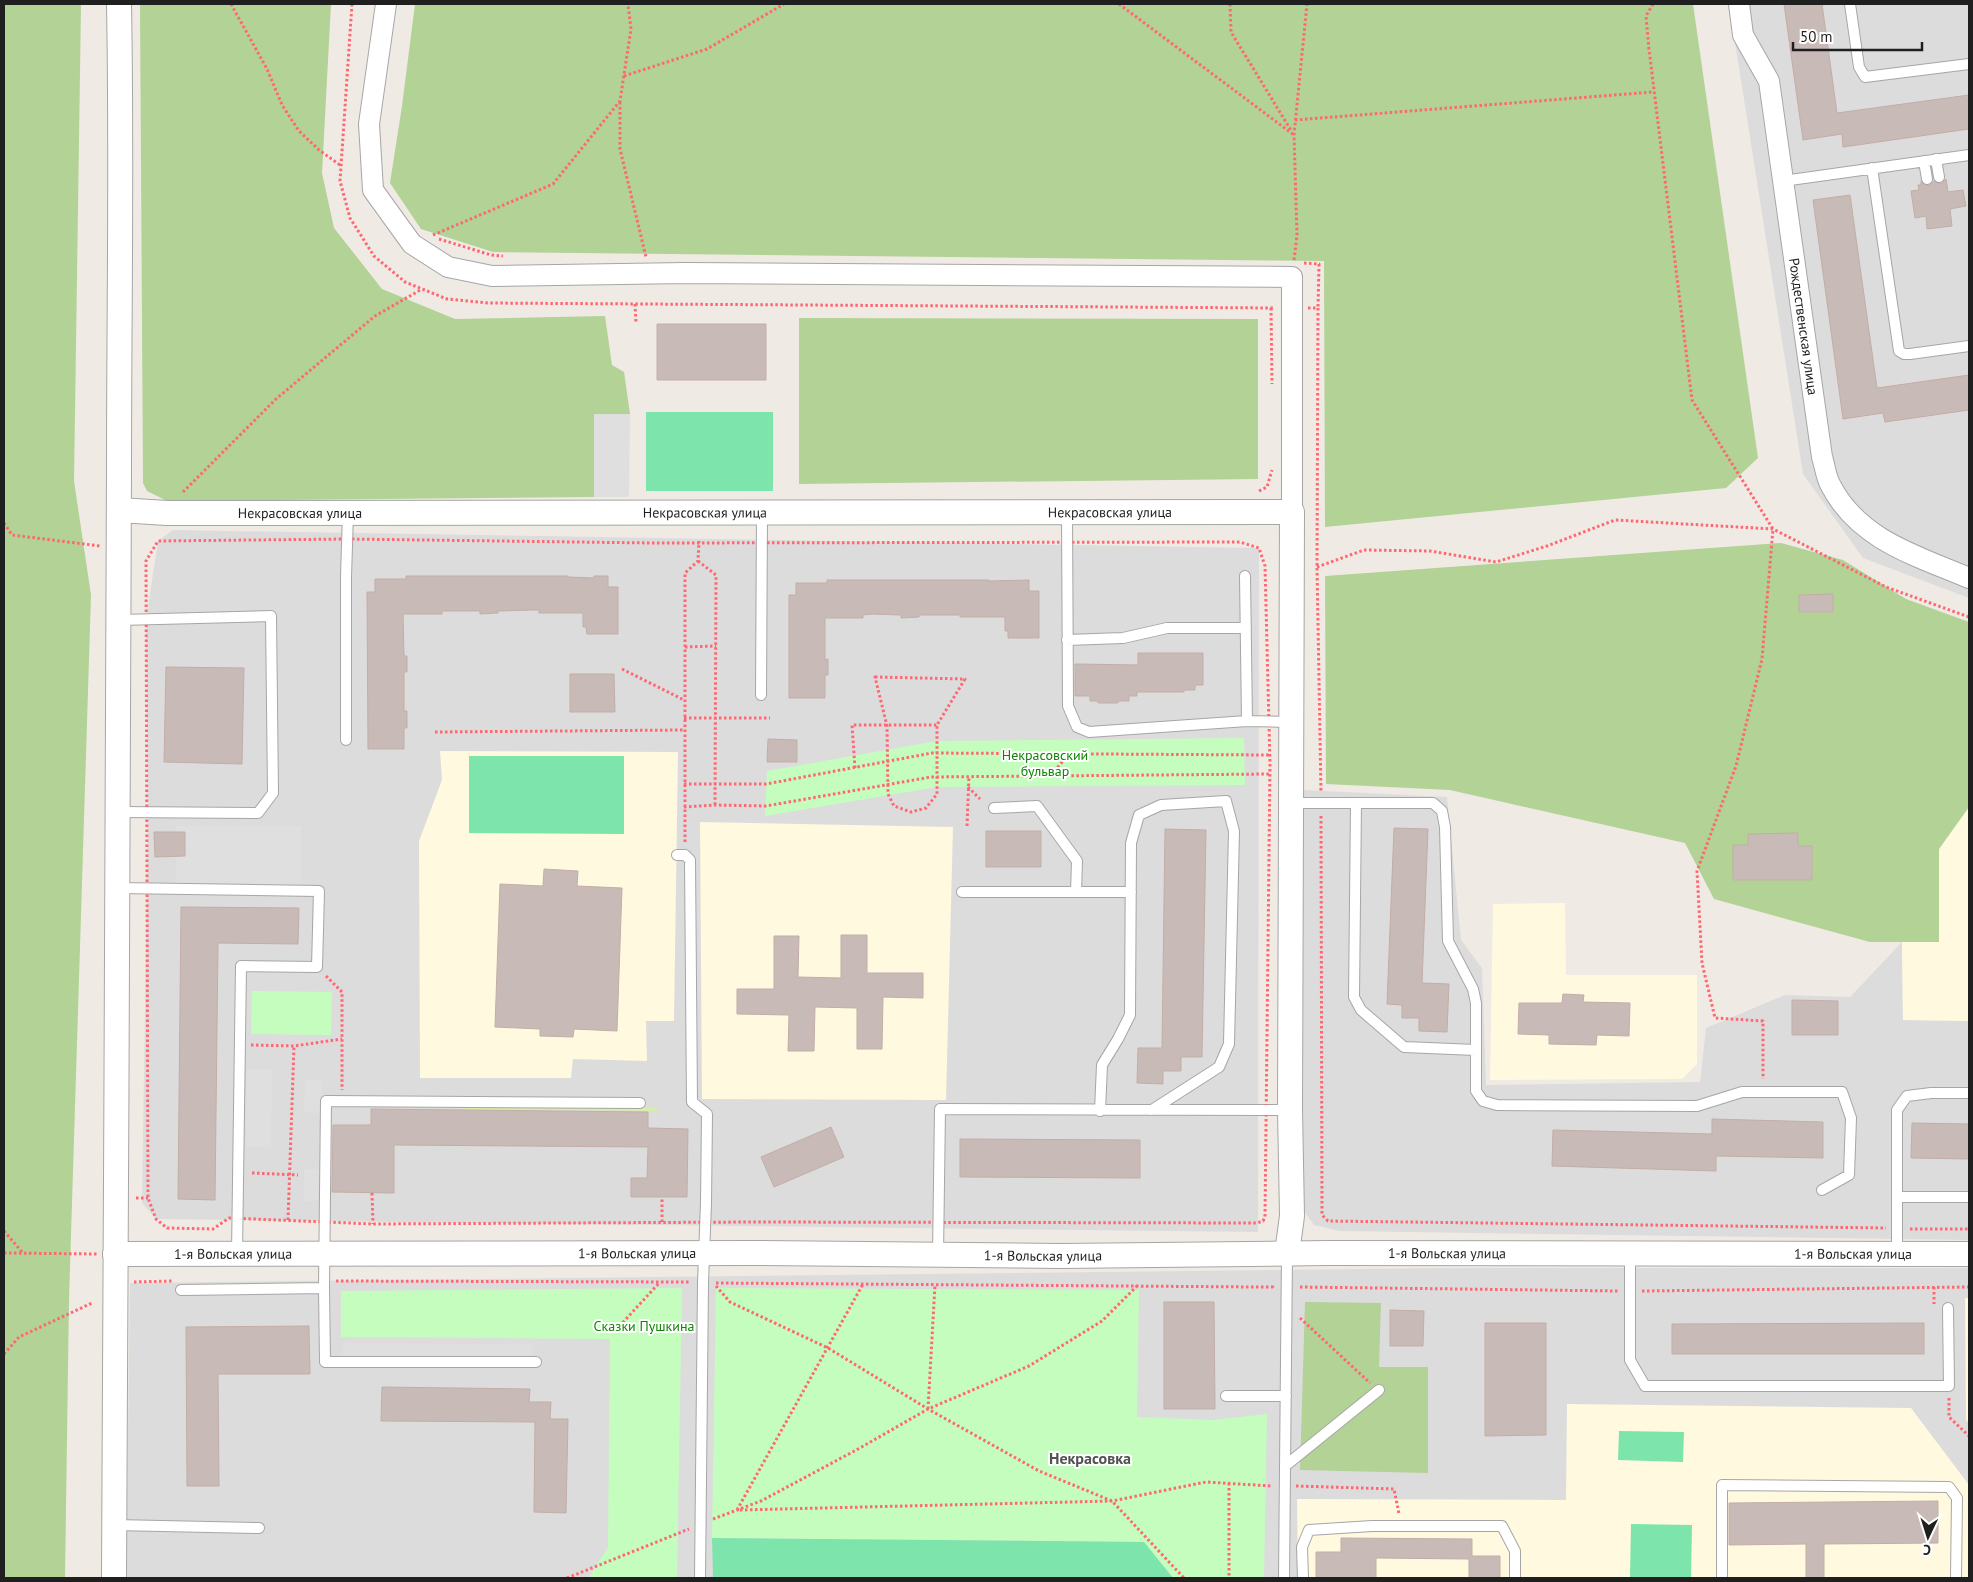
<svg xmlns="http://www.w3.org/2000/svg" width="1973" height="1582" font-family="'PT Sans',sans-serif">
<rect width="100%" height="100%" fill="#f0eae4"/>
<!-- residential -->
<path fill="#dddcdc" d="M1729 4H1969V598L1863 558 1803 474Z
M173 530 1259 548 1258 1232 156 1219 142 1203 148 812 146 620 158 541Z
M1304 790 1447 797 1461 940 1482 968 1486 1085 1700 1082 1706 1028 1785 995 1850 997 1902 942 1903 1020 1969 1021V1240L1339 1231 1314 1225 1300 1206Z
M1448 1268H1969V1578H126L130 1283Z"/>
<!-- education -->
<path fill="#fff9df" d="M440 751 678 752 674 1021H646L647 1061 573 1059 571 1078H420L419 841 442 780Z
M1969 807V1021L1903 1020 1902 942H1939V849Z
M700 822 953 827 946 1100 702 1099Z
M1565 903 1566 975H1697V1064L1682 1079 1490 1080 1493 904Z
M1965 1298H1969V1423L1966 1420Z
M1567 1404 1911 1408 1969 1485V1578H1298L1297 1499 1566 1500Z"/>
<!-- grass -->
<path fill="#d6eea7" d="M466 1105 657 1107V1111L466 1109Z"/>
<!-- forest -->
<path fill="#b2d296" d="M4 4H81L74 481 91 595 69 1299 65 1578H4Z
M140 4H331L322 173 334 228 382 289 455 319 605 316 612 365 624 372 630 414H594V497L167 501 147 491 143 483Z
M415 4H1693L1758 458 1726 488 1325 527 1324 261 493 252 421 229 390 183 402 106Z
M799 318 1258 319V479L799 484Z
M1781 543 1843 560 1906 599 1969 622V807L1939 849V942H1870L1714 899 1685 843 1450 790 1326 784 1325 576Z
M1305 1302 1381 1303 1379 1367H1428V1473L1300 1470Z"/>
<!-- park -->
<path fill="#c5fdbf" d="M1244 738 1245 785 937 787 765 816 767 771 937 741Z
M252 991 332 992 331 1035 251 1034Z
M682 1288 677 1578H589L608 1547 610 1339 341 1337V1291Z
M716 1288 1139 1290 1137 1417 1212 1420 1267 1414 1264 1578H1173L1144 1542 712 1538Z"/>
<!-- pitch -->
<path fill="#7de4ab" d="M646 412H773V491H646Z
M469 756H624V834L469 833Z
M1619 1431 1684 1432 1683 1462 1618 1460Z
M1631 1524 1692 1525 1691 1578H1630Z
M712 1538 1144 1542 1173 1578H713Z"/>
<!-- parking -->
<path fill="#dfdfdf" d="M594 414H630L629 497H594Z
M176 826H301V886H176Z
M247 1069H272L271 1147H246Z
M305 1080 322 1081V1113L304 1112Z
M304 1169H321V1201H304Z
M343 1343 532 1344V1367L342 1365Z"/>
<!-- building -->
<path fill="#c8bbb7" stroke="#c3ada6" d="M1784 4H1822L1837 113 1969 95V129L1843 147 1842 134 1803 140Z
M1946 179 1948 192 1963 190 1966 206 1950 209 1952 226 1927 229 1926 216 1915 218 1911 191 1919 190 1918 185H1921V181L1928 186 1934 181 1941 184Z
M1850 195 1877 388 1969 375V410L1885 422 1883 413 1843 419 1813 200Z
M657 324H766V380H657Z
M406 576H568V577L594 578V576H608V587H618V634H587L586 627H583V613H539V610H532L498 611V613L480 614V611H442V614H403L404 656H407V672H404V711H407V728H404V749H368L367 592H375V579H406Z
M827 580H989V581L1029 580V591H1039V638H1008V631H1005V617H960V615H920L919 617 901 618V615L872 614 863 615V618H825V660L828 659V675H825V698H789V595H796V583H827Z
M1833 594V612H1799V595Z
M1138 653H1203V685H1195V690H1184V692H1137V696H1129V701H1118V703H1098V701H1090V696H1075V664L1138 665Z
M166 667 244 668 242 764 164 762Z
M570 674H614L615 712H570Z
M768 739 797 740V762H767Z
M1394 828 1428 829 1422 983 1449 984 1447 1032 1419 1031V1018H1402V1005L1387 1004Z
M1165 829 1206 830 1202 1057H1181V1071H1163V1084L1137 1083 1138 1048H1162Z
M986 831H1041V867H986Z
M154 832H185V856L155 857Z
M1798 833V846H1812V880H1733V845H1748V834Z
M544 869 578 871 577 886 622 888 617 1031 574 1029 573 1037 540 1036V1029L495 1027 500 884 543 886Z
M181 907 299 908 298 944 218 943 215 1200 178 1199Z
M841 935H867V973H923V998L883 997 882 1049H857V1008L815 1007 814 1051H788L789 1015 737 1014V989H774V936H799L798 977 841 978Z
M1563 994 1584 995 1583 1002 1630 1003 1629 1036 1597 1035 1596 1045 1549 1044V1035L1518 1034 1519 1003H1562Z
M1792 1000 1838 1001V1035H1792Z
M371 1109 648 1112V1128L688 1129 687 1197H631V1178H647L648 1147 394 1145V1193L332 1192 333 1125H371Z
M1712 1119 1823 1122V1158L1716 1156V1171L1552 1166 1553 1130 1712 1134Z
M1912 1123 1969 1124V1159L1911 1158Z
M831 1127 844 1157 774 1187 761 1157Z
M960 1139 1140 1140V1178L960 1177Z
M1164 1302H1214L1215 1409H1164Z
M1390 1310 1424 1311 1423 1346H1390Z
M1485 1323H1546V1435L1485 1436Z
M1924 1323V1354H1672V1324Z
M309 1326 310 1374H218L219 1486H187L186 1327Z
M382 1387 530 1389 529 1402H551L550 1419H568L566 1513 534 1512 535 1422 381 1421Z
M1938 1501V1543L1824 1544V1578H1806V1544L1729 1545V1503Z
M1341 1538 1472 1539V1556H1500V1578H1469V1559L1376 1558V1578H1316V1552H1341Z"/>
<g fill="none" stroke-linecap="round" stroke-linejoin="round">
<!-- service casing -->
<g stroke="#a6a6a6" stroke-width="12">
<path id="service" d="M1850 4 1859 67 1865 77 1969 64
M1936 159 1939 177
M1924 161 1927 179
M1872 168 1899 351 1904 354H1910L1969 346
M1783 181 1969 155
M1067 512 1068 706 1077 727 1089 732 1247 721 1290 722
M1245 576 1247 721
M1067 640 1123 638 1167 628H1246
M761 695 762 512
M346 740V577L348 513
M1291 803H1433L1442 811 1445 827 1448 941 1473 989 1476 1003V1091L1483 1101 1497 1105 1697 1106 1742 1092H1842L1851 1118 1849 1175 1822 1190
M1356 803 1354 997 1361 1010 1404 1047 1476 1050
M994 808 1037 806 1077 861 1076 892
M119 812 258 813 273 793 271 616 120 620
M677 855H685L690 860 692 1102 707 1114 706 1203 703 1283 700 1578
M118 888 319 891 317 967 241 966 237 1254
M962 892H1131
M1100 1111 1102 1065 1118 1039 1130 1015 1131 843 1139 815 1161 805 1226 801 1234 831 1229 1044 1219 1067 1152 1110
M1897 1197H1969
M1630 1254V1360L1645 1386H1949L1948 1308
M1897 1254V1110L1907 1096 1931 1093H1969
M938 1255 940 1109 1290 1110
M324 1288 325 1362H536
M181 1290 324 1288 326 1101 640 1103
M1226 1396H1286
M1285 1466 1379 1390
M114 1525 259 1528
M1284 1578 1287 1253
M1303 1578 1302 1547 1309 1530 1372 1526H1502L1515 1551V1578
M1722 1578V1485L1949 1487 1957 1498 1956 1578"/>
</g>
<!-- minor casing -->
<g stroke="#a6a6a6" stroke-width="22">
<g id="minor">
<path d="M386 4 369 124 373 190 412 244 448 267 492 276 685 273 1292 277V512"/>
<path id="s1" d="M1739 4 1743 35 1769 81 1822 457C1825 466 1826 478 1831 486 1859 540 1917 556 1969 578"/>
</g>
</g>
<!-- tertiary casing -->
<g stroke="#a6a6a6" stroke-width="26">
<g id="tertiary">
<path id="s2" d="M119 510 167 513H240L1292 512 1290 1110 1292 1216 1287 1253"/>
<path id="s3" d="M115 1254 754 1253 1061 1256 1328 1253 1969 1254"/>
<path d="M114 1578C115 1209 119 840 119 471 119 315 122 159 119 4"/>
</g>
</g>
<!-- path -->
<path stroke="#ff6771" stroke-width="3" stroke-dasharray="2.5 2.5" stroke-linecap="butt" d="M231 4 267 69 282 105 299 131 319 150 340 165
M352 4 340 181 350 218 374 256 405 282 447 299 488 303 1275 308
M1119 4 1294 135
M1230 4 1231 32 1292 132
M1653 4 1646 16 1649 49 1692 400 1773 529 1762 659 1736 766 1697 871 1702 963 1715 1018 1763 1021V1079
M624 76 707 49 784 4
M620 102V149L646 257
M1295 120 1653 92
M433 235 553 184 620 101 631 29 628 4
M439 239 491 255 503 256
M1294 260 1297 235 1294 135 1307 4
M1304 263 1319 264 1318 308
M635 304 636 323
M1271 308 1272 384
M1308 308H1318L1317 567 1321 792
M1259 491 1267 487 1272 470
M183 492 276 399 375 316 422 289
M4 523 12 535 100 546
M347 539 652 543 1240 542 1259 548 1265 566 1270 764 1265 1217 1263 1221 1257 1223 754 1222 373 1224 229 1218 213 1229 167 1228 156 1219 148 1198 146 561 158 541Z
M698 561 716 575 715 805
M1317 567 1364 550 1430 551 1496 562 1547 546 1615 520 1773 529 1886 587 1969 617
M685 647 716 646
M622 669 684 700
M875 677 965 679 937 725V794L926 808 911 812 894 806 888 794 887 726Z
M684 718H770
M435 732 684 730
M855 768 852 725H937
M1051 775 1069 754
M684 784H766L932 753 1269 755
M968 787 980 799
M684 807 715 805 766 806 931 777 1269 774
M1321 816 1322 1215 1328 1221 1886 1228
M967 826 969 776
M685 842V573L698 561 699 541
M326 976 342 992V1090
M251 1045 294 1046 342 1039
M252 1173 298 1175
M372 1193 373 1224
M136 1198H148
M288 1220 294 1046
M662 1222V1197
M1910 1229H1969
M4 1231 22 1252
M4 1253 97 1254
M336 1281 690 1282
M134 1282 172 1281
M716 1283 1257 1287H1273V1289
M716 1286 730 1302 828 1348 928 1409 1039 1471 1112 1501 1184 1578
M1300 1287 1619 1291
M1934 1287V1304
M1642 1291 1969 1287
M1300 1318 1370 1383
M616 1330 660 1282
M4 1354 19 1337 92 1303
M1949 1398V1417L1969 1436
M928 1409 935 1285
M1229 1483V1578
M1296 1486 1394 1489 1399 1514
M737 1510 863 1284
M740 1510 1112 1501 1206 1482 1272 1486
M713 1519 761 1501 860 1448 928 1409 1029 1366 1102 1321 1137 1286
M567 1578 689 1529"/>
<!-- service -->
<use href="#service" stroke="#fff" stroke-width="10"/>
<!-- minor -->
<use href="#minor" stroke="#fff" stroke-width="20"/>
<!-- tertiary -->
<use href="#tertiary" stroke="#fff" stroke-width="24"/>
</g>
<g text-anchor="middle" stroke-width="4" stroke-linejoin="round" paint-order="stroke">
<!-- street labels -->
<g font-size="14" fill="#1f1f1f" stroke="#fff">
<text dy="5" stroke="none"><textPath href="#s1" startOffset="332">Рождественская улица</textPath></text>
<text dy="5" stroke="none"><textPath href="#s2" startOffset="586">Некрасовская улица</textPath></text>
<text dy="5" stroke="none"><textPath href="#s2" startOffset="991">Некрасовская улица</textPath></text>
<text dy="5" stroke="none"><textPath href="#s2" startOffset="181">Некрасовская улица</textPath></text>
<text dy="5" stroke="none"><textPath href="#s3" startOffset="1332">1-я Вольская улица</textPath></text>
<text dy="5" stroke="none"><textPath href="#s3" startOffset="118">1-я Вольская улица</textPath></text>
<text dy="5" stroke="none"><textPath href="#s3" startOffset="522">1-я Вольская улица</textPath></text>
<text dy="5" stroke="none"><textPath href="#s3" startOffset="1738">1-я Вольская улица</textPath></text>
<text dy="5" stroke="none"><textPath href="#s3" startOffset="928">1-я Вольская улица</textPath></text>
</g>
<!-- park labels -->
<g font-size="14" fill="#108504" stroke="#fff">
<text x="1045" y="760">Некрасовский<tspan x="1045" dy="16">бульвар</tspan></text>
<text x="644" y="1331">Сказки Пушкина</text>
</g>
<!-- quarter labels -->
<g font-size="16" font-weight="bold" fill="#525252" stroke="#fff">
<text x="1090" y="1464">Некрасовка</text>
</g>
</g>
<!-- border -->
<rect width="1973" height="1582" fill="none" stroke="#1f1f1f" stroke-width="10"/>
<!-- north arrow -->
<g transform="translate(1928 1537) rotate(184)" stroke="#ffffff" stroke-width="4" paint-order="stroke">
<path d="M0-4L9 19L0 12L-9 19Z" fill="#1f1f1f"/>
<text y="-8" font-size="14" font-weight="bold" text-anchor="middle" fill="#1f1f1f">С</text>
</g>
<!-- scale -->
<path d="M1793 42v8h129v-8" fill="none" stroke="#1f1f1f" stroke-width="2.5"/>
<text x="1800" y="42" font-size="15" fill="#1f1f1f" stroke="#ffffff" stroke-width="4" paint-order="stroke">50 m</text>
</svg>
